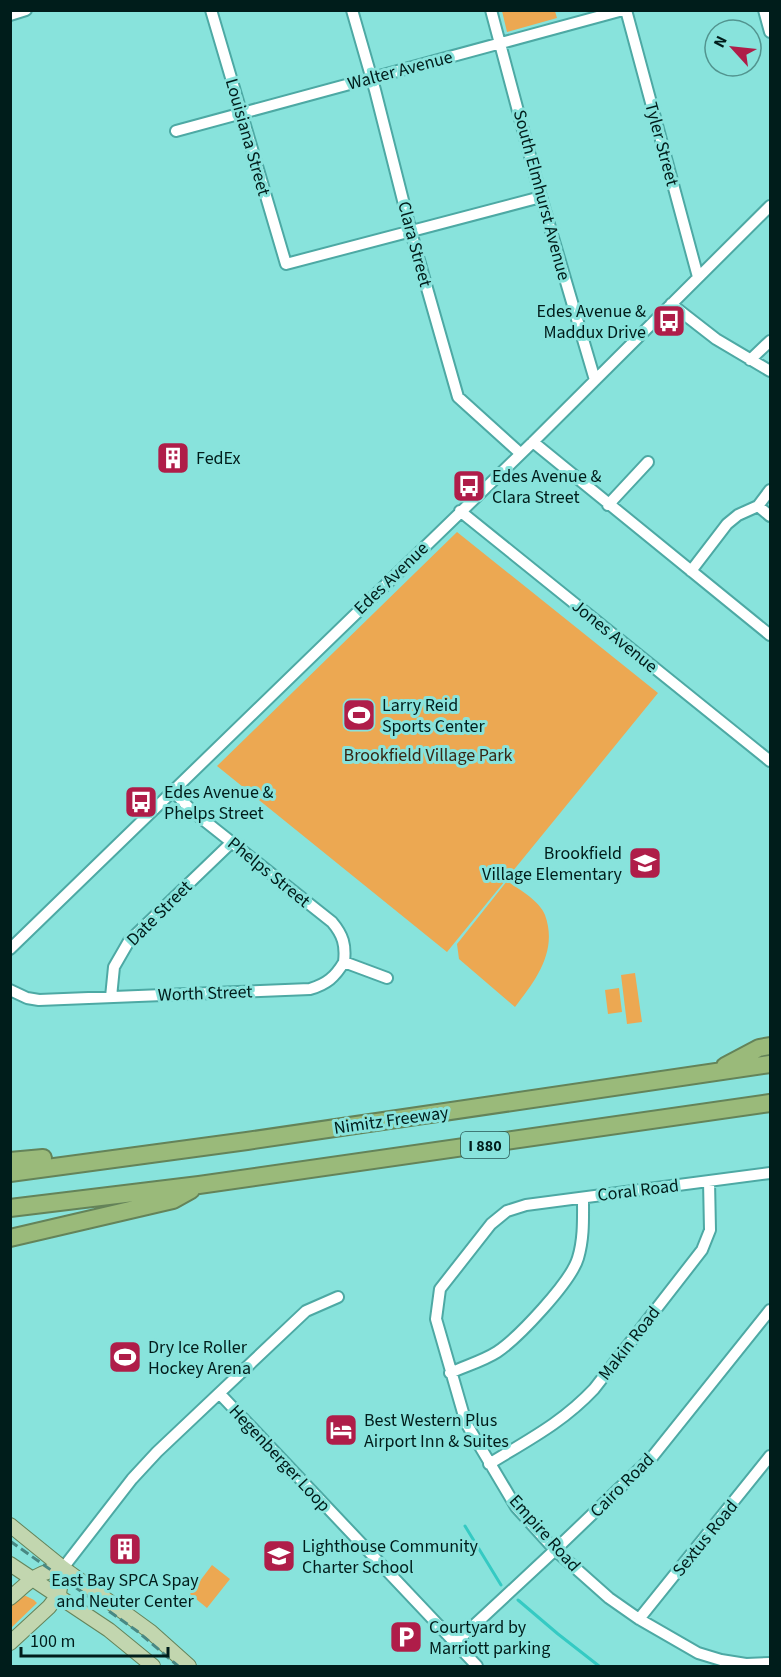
<svg xmlns="http://www.w3.org/2000/svg" width="781" height="1677" font-family="'Source Sans 3',sans-serif">
<rect width="100%" height="100%" fill="#88e3dc"/>
<!-- green -->
<path fill="#eca852" d="M502 11H555L557 18 507 32Z
M457 532 658 693 447 952 217 766Z
M507 881C519 889 540 901 545 915 558 951 536 980 515 1007L459 959 457 944Z
M635 973 642 1022 627 1024 621 975Z
M619 988 622 1012 608 1014 605 990Z
M212 1565 230 1579 207 1608 190 1594Z
M22 1594 34 1600 37 1603 11 1628V1604Z"/>
<g fill="none" stroke-linecap="round" stroke-linejoin="round">
<!-- stream -->
<path stroke="#35cac3" stroke-width="3" d="M465 1526 501 1585
M518 1600 558 1634 599 1666"/>
<!-- minor casing -->
<g stroke="#4da9a4" stroke-width="14">
<path id="minor" d="M211 10 286 264 541 197
M352 10 375 90 411 232 458 397 520 453
M491 10 541 197 595 380
M626 10 698 277
M764 10 770 32
M10 15 26 10
M176 131 623 10
M671 304 716 339 770 371
M750 360 770 341
M533 442 770 635
M608 505 648 462
M758 506 770 516
M460 511 770 761
M691 571 727 524 738 515 758 506 770 490
M173 791 191 810 332 922C343 935 346 945 344 962
M10 949 533 442 770 206
M10 990 27 998 39 1000 310 989C327 984 335 977 344 962L387 978
M111 997 114 967 129 941 232 842
M770 1173 526 1205 507 1211 491 1224 440 1289 436 1319 466 1423 516 1507 555 1550 609 1598 639 1619 698 1653 721 1660 746 1664 770 1663
M450 1373C465 1366 483 1361 497 1352 518 1338 571 1282 578 1258 584 1238 583 1218 583 1198
M220 1394 477 1666
M489 1464C528 1440 562 1423 594 1389L702 1250 710 1230 709 1181
M63 1568 132 1479 157 1452 306 1311 338 1297
M639 1619 770 1456
M455 1643 555 1550 653 1456 770 1310"/>
</g>
<!-- major casing -->
<g stroke="#648359" stroke-width="16">
<path id="major" d="M10 1525 63 1568 151 1632 189 1666
M10 1564 109 1630 153 1666
M10 1598C31 1580 35 1573 63 1568
M10 1643 49 1607 59 1594 63 1568"/>
</g>
<!-- highway casing -->
<g stroke="#648359" stroke-width="20">
<path id="highway" d="M725 1066 759 1048 770 1046
M10 1161 43 1158
M10 1173 247 1141 770 1064
M10 1208 199 1185 770 1103
M10 1238 173 1200 191 1190"/>
</g>
<!-- minor -->
<use href="#minor" stroke="#fff" stroke-width="10"/>
<!-- major -->
<use href="#major" stroke="#c2d6af" stroke-width="14"/>
<!-- highway -->
<use href="#highway" stroke="#9aba7a" stroke-width="16"/>
<!-- rail -->
<path stroke="#498883" stroke-width="3" stroke-dasharray="9 4.5" stroke-linecap="butt" d="M10 1541 137 1631 178 1666"/>
</g>
<!-- icons -->
<defs>
<g id="bus-square" transform="scale(1.725)"><rect x="-9" y="-9" width="18" height="18" rx="4" fill="#af1d49" stroke="#88e3dc"/><path d="M-5-6H5V4H4V6H2V4H-2V6H-4V4H-5ZM-3.5-4V0h7V-4ZM-3.5 1.2v1.5H-2V1.2ZM2 1.2v1.5H3.5V1.2Z" fill="#fff"/></g>
<g id="building-square" transform="scale(1.725)"><rect x="-9" y="-9" width="18" height="18" rx="4" fill="#af1d49" stroke="#88e3dc"/><path d="M-4-6H4V6H1V3H-1V6H-4ZM-2.5-4.3h1.7v1.8h-1.7ZM.8-4.3h1.7v1.8H.8ZM-2.5-1h1.7V.8h-1.7ZM.8-1h1.7V.8H.8Z" fill="#fff"/></g>
<g id="stadium-square" transform="scale(1.725)"><rect x="-9" y="-9" width="18" height="18" rx="4" fill="#af1d49" stroke="#88e3dc"/><path d="M0-5a6.5 5 0 1 0 0 10a6.5 5 0 1 0 0-10ZM-3.5-1.8h7v3.6h-7Z" fill="#fff"/></g>
<g id="school-square" transform="scale(1.725)"><rect x="-9" y="-9" width="18" height="18" rx="4" fill="#af1d49" stroke="#88e3dc"/><path d="M0-5L7-2L0 1L-7-2ZM-4 1L0 2.5L4 1V4Q0 6-4 4Z" fill="#fff"/></g>
<g id="hotel-square" transform="scale(1.725)"><rect x="-9" y="-9" width="18" height="18" rx="4" fill="#af1d49" stroke="#88e3dc"/><path d="M-6-4.5h1.5V1H6V5H4.5V3h-9V5H-6ZM-4 0a1.8 1.8 0 1 1 3.6 0ZM.5 0V-2.5h3Q6-2.5 6 0Z" fill="#fff"/></g>
<g id="parking-square" transform="scale(1.725)"><rect x="-9" y="-9" width="18" height="18" rx="4" fill="#af1d49" stroke="#88e3dc"/><path d="M-3.5-5.5H1a3.5 3.5 0 0 1 0 7H-1V5.5H-3.5ZM-1-3.4V-.6H.8a1.4 1.4 0 0 0 0-2.8Z" fill="#fff"/></g>
</defs>
<g fill-rule="evenodd">
<use href="#bus-square" x="669" y="321"/>
<use href="#building-square" x="173" y="458"/>
<use href="#bus-square" x="469" y="486"/>
<use href="#stadium-square" x="359" y="715"/>
<use href="#bus-square" x="141" y="802"/>
<use href="#school-square" x="645" y="863"/>
<use href="#stadium-square" x="125" y="1357"/>
<use href="#hotel-square" x="341" y="1430"/>
<use href="#building-square" x="125" y="1549"/>
<use href="#school-square" x="279" y="1556"/>
<use href="#parking-square" x="406" y="1637"/>
</g>
<g text-anchor="middle" stroke-width="6" stroke-linejoin="round" paint-order="stroke">
<!-- shield labels -->
<rect fill="#88e3dc" stroke="#295855" stroke-width="1.5" x="461" y="1132" width="48" height="26" rx="4.5"/>
<g font-size="16" font-weight="bold" fill="#001d1b">
<text x="485" y="1151">I 880</text>
</g>
<!-- street labels -->
<g font-size="18" fill="#001d1b" stroke="#88e3dc">
<text transform="translate(400 70) rotate(-15)" y="6">Walter Avenue</text>
<text transform="translate(248 137) rotate(74)" y="6">Louisiana Street</text>
<text transform="translate(662 144) rotate(75)" y="6">Tyler Street</text>
<text transform="translate(542 195) rotate(75)" y="6">South Elmhurst Avenue</text>
<text transform="translate(415 244) rotate(75)" y="6">Clara Street</text>
<text transform="translate(391 578) rotate(-44)" y="6">Edes Avenue</text>
<text transform="translate(615 636) rotate(39)" y="6">Jones Avenue</text>
<text transform="translate(269 872) rotate(39)" y="6">Phelps Street</text>
<text transform="translate(159 913) rotate(-45)" y="6">Date Street</text>
<text transform="translate(205 993) rotate(-2)" y="6">Worth Street</text>
<text transform="translate(391 1120) rotate(-8)" y="6">Nimitz Freeway</text>
<text transform="translate(638 1190) rotate(-7)" y="6">Coral Road</text>
<text transform="translate(629 1343) rotate(-52)" y="6">Makin Road</text>
<text transform="translate(280 1458) rotate(47)" y="6">Hegenberger Loop</text>
<text transform="translate(622 1485) rotate(-45)" y="6">Cairo Road</text>
<text transform="translate(545 1533) rotate(48)" y="6">Empire Road</text>
<text transform="translate(705 1538) rotate(-51)" y="6">Sextus Road</text>
</g>
<!-- poi labels -->
<g font-size="18" fill="#001d1b" stroke="#88e3dc" text-anchor="start">
<text x="646" y="317" text-anchor="end">Edes Avenue &amp;<tspan x="646" dy="21">Maddux Drive</tspan></text>
<text x="196" y="464">FedEx</text>
<text x="492" y="482">Edes Avenue &amp;<tspan x="492" dy="21">Clara Street</tspan></text>
<text x="382" y="711">Larry Reid<tspan x="382" dy="21">Sports Center</tspan></text>
<text x="164" y="798">Edes Avenue &amp;<tspan x="164" dy="21">Phelps Street</tspan></text>
<text x="622" y="859" text-anchor="end">Brookfield<tspan x="622" dy="21">Village Elementary</tspan></text>
<text x="148" y="1353">Dry Ice Roller<tspan x="148" dy="21">Hockey Arena</tspan></text>
<text x="364" y="1426">Best Western Plus<tspan x="364" dy="21">Airport Inn &amp; Suites</tspan></text>
<text x="302" y="1552">Lighthouse Community<tspan x="302" dy="21">Charter School</tspan></text>
<text x="125" y="1586" text-anchor="middle">East Bay SPCA Spay<tspan x="125" dy="21">and Neuter Center</tspan></text>
<text x="429" y="1633">Courtyard by<tspan x="429" dy="21">Marriott parking</tspan></text>
</g>
<!-- park labels -->
<g font-size="18" fill="#362716" stroke="#88e3dc">
<text x="428" y="761">Brookfield Village Park</text>
</g>
</g>
<!-- border -->
<rect width="781" height="1677" fill="none" stroke="#001d1b" stroke-width="24"/>
<!-- north arrow -->
<g transform="translate(733 48) rotate(297)"><circle r="28" fill="#88e3dc" stroke="#52948f" stroke-width="1.5"/>
<path d="M0-4.5L10 22L0 15L-10 22Z" fill="#af1d49"/>
<text y="-9" font-size="16" font-weight="bold" text-anchor="middle" fill="#001d1b">N</text>
</g>
<!-- scale -->
<path d="M21 1647v9h147v-9" fill="none" stroke="#001d1b" stroke-width="3"/>
<text x="30" y="1647" font-size="18" fill="#001d1b" stroke="#88e3dc" stroke-width="4.5" paint-order="stroke">100 m</text>
</svg>
